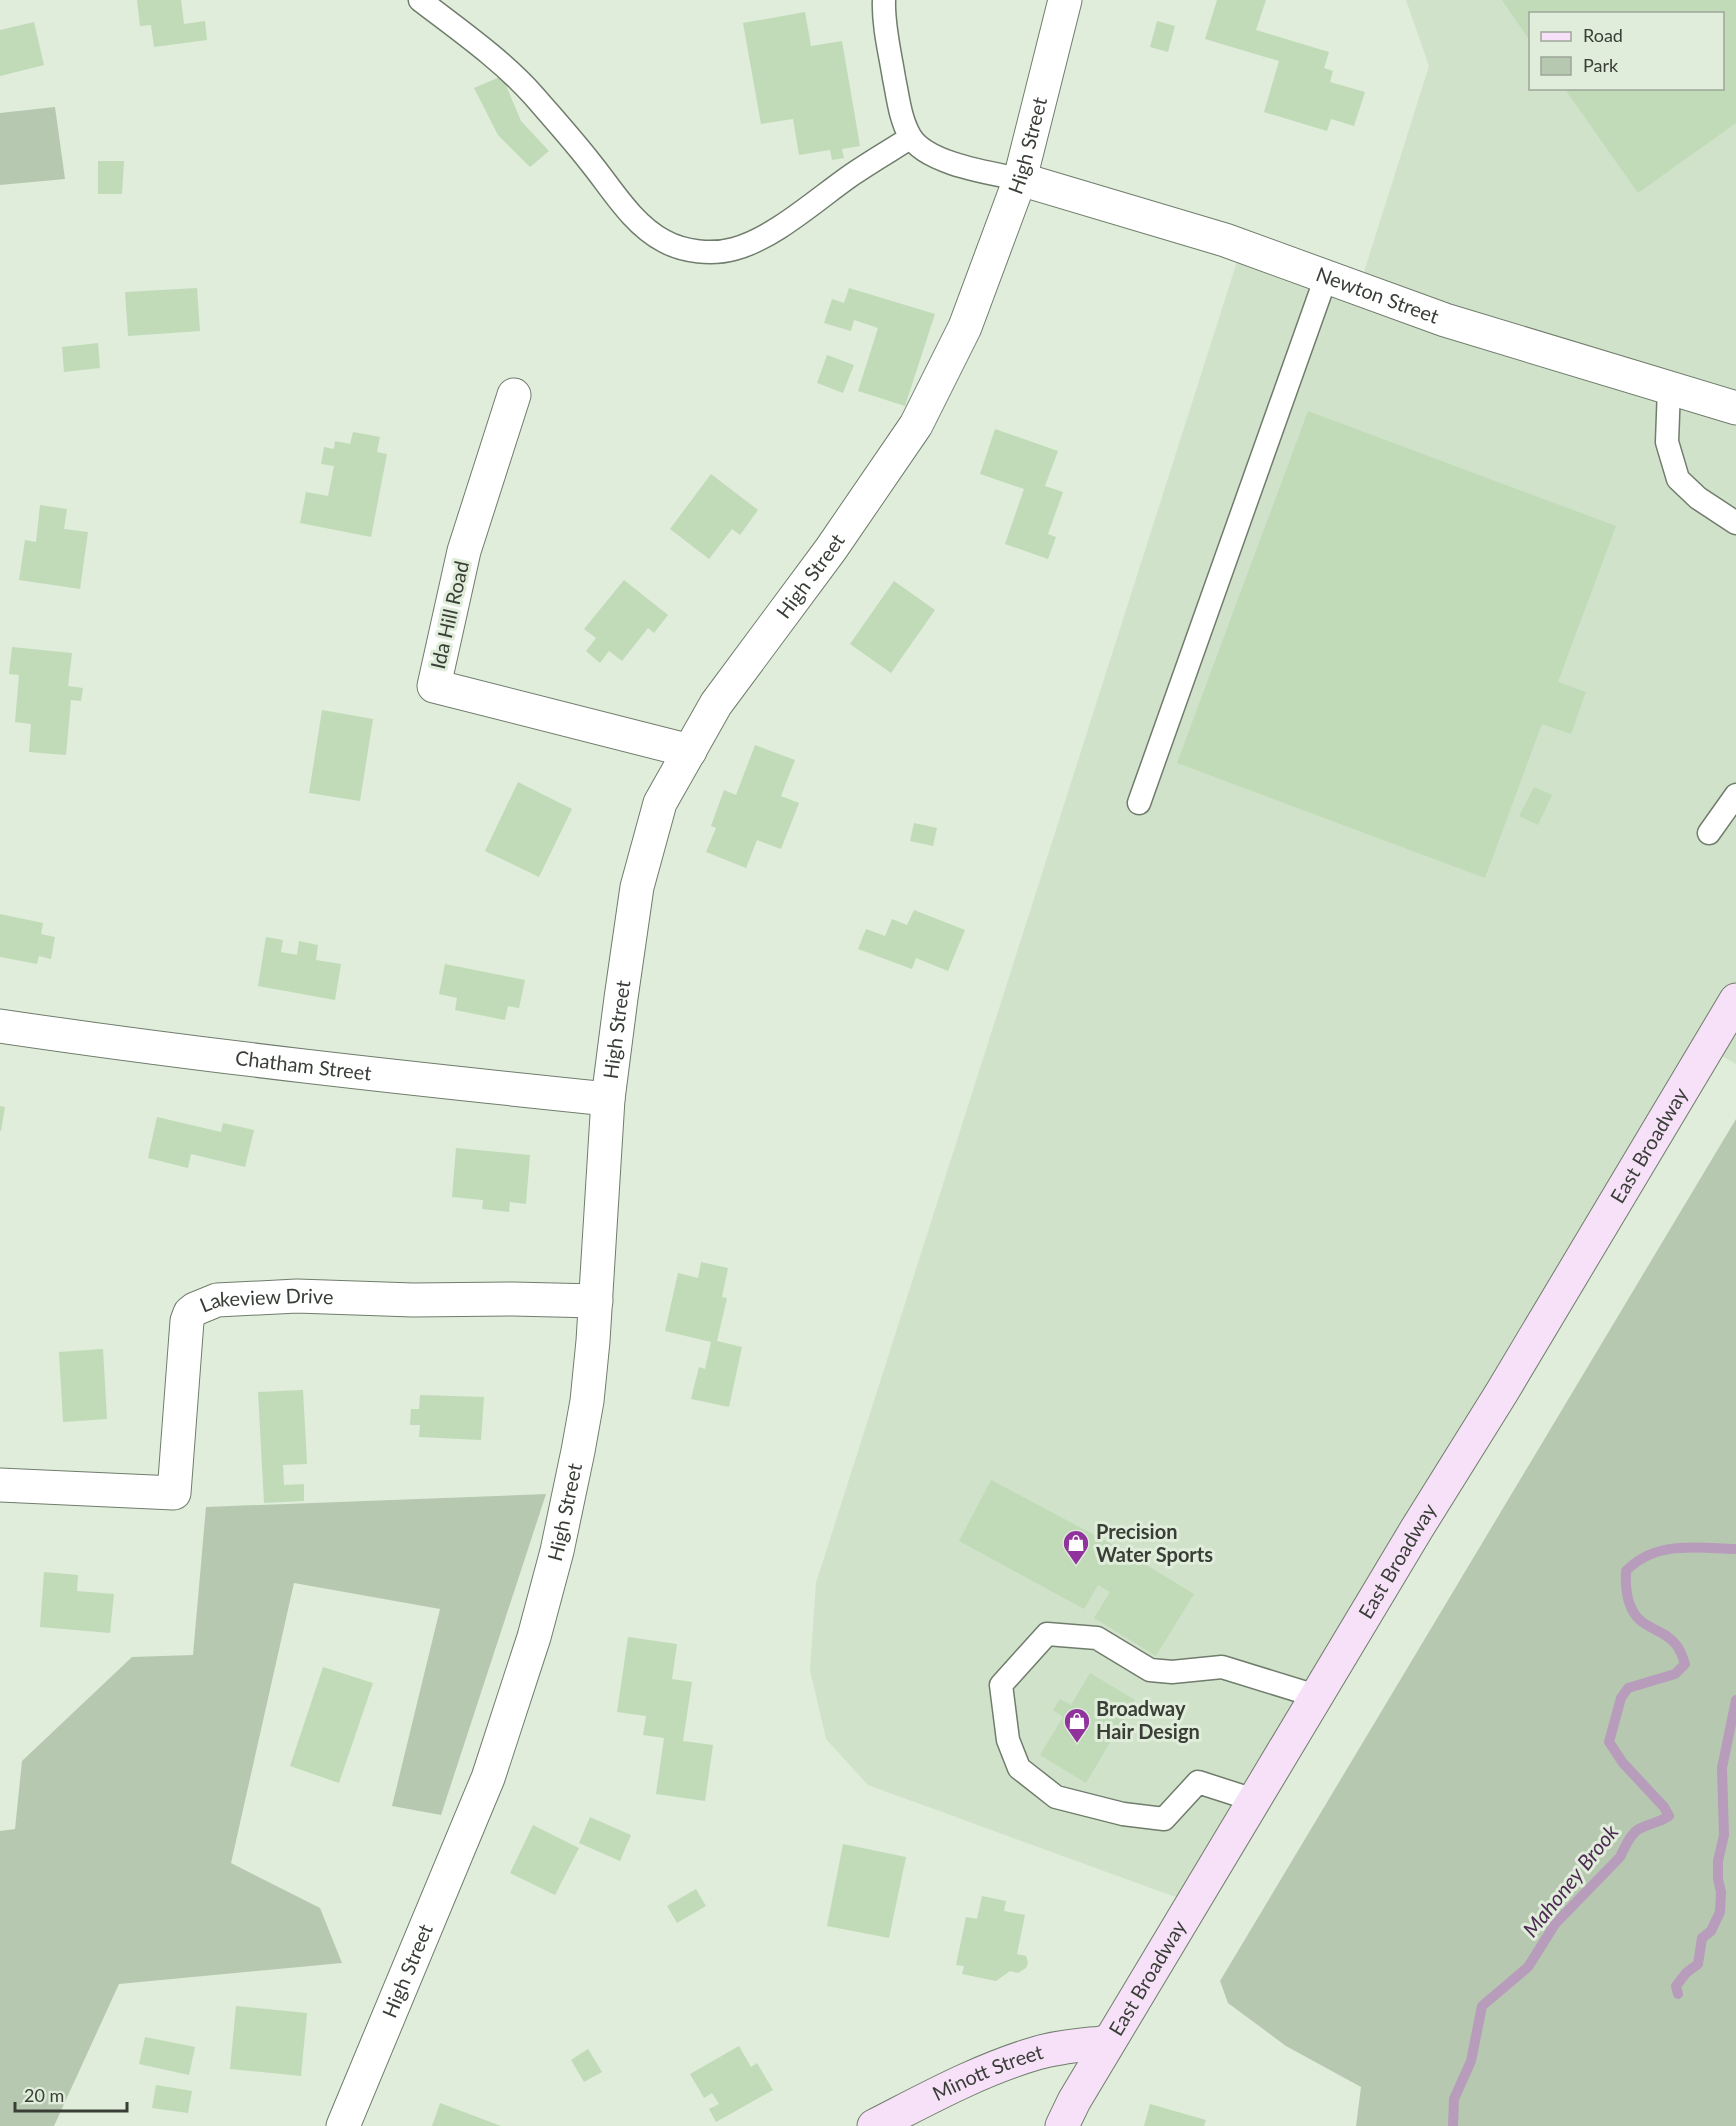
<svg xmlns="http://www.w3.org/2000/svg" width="1736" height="2126" font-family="Lato,sans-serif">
<rect width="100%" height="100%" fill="#dfedda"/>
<!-- built -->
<path fill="#d0e2c9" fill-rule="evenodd" d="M1406 0H1736V1064L1708 1048 1192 1903 868 1785 826 1739 810 1670 816 1583 1242 246 1359 288 1429 66ZM1530 14H1722V88H1530Z"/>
<!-- green -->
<path fill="#b7c8b1" d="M55 107 65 179 0 185V113Z
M1736 1119V2126H1356L1361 2087 1286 2046 1228 2003 1220 1981Z
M546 1494 441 1815 392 1806 440 1609 294 1583 231 1863 320 1908 342 1963 119 1984 54 2126H0V1831L15 1829 22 1761 132 1657 193 1655 206 1507Z"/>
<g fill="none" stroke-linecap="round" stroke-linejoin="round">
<!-- stream -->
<path stroke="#b89cbb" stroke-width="10" d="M1678 1994 1676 1986 1686 1973 1698 1964 1702 1938 1711 1931 1720 1912 1721 1892 1718 1879V1861L1724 1835 1722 1768 1736 1700
M1453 2126 1454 2099 1471 2061 1482 2006 1528 1967 1555 1924 1620 1857C1625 1847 1631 1832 1641 1828 1652 1822 1657 1824 1669 1816L1664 1807 1623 1763 1609 1742 1621 1698 1628 1688 1675 1674 1685 1664C1683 1658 1681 1651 1677 1646 1668 1633 1652 1630 1641 1621 1627 1609 1625 1589 1626 1571 1656 1540 1696 1548 1736 1549"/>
</g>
<!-- building -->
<path fill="#c1dbb8" d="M137 0H181L184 24 205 21 207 40 154 47 151 25 140 26Z
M1217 0H1266L1256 30 1329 52 1324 68 1333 71 1330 82 1365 92 1354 126 1331 119 1327 131 1264 112 1279 61 1205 39Z
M1502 0H1736V123L1638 193 1564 88H1722V14H1530V41Z
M805 12 811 46 842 41 860 146 842 149 844 158 832 160 830 150 799 155 793 119 761 124 743 23Z
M1157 21 1175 26 1168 52 1150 47Z
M34 22 44 65 0 76V30Z
M502 76 521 121 549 151 530 167 498 135 474 88Z
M98 161H124L122 194H98Z
M197 288 200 331 128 336 125 292Z
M849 288 935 314 905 406 858 391 878 328 854 320 851 331 824 323 832 299 844 303Z
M98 343 100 368 64 372 62 347Z
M827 355 854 365 843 393 817 383Z
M1308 411 1616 526 1558 682 1586 692 1571 734 1542 724 1485 878 1177 763Z
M995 429 1058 451 1045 486 1063 492 1048 534 1056 537 1048 559 1005 544 1024 489 980 474Z
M353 432 380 437 377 452 387 454 371 537 300 523 306 492 328 496 334 466 321 464 324 447 334 449 335 441 350 444Z
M711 474 758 510 740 535 732 529 709 559 670 529Z
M40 505 67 509 64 529 88 532 80 589 19 580 25 540 36 542Z
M624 580 668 615 654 633 648 628 622 661 609 651 600 663 586 651 596 638 584 629Z
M894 581 935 610 891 673 850 644Z
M12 647 72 653 68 686 83 688 81 701 71 700 66 755 29 752 31 724 15 722 19 675 9 674Z
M322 710 373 719 360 801 309 793Z
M755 745 795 760 781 796 799 803 781 849 757 840 746 868 706 852 716 828 711 826 724 790 736 795Z
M518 782 572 809 539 877 485 851Z
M1534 787 1552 795 1538 825 1519 816Z
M914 823 937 828 933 846 910 841Z
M914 910 965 930 948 971 916 958 912 969 858 949 866 929 885 936 892 919 907 925Z
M0 914 43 923 41 934 55 937 51 959 39 956 37 964 0 957Z
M266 937 283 940 281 952 297 955 299 941 318 945 316 960 341 964 335 1000 258 986Z
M445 964 525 980 519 1008 508 1006 505 1020 455 1010 457 998 439 994Z
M0 1106 5 1107 1 1131H0Z
M157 1117 221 1132 223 1123 254 1130 245 1167 191 1154 188 1168 148 1158Z
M456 1148 530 1155 526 1204 510 1202 509 1212 482 1209 483 1200 452 1197Z
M701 1262 728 1268 722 1297 727 1298 717 1341 742 1347 729 1407 691 1399 699 1367 705 1369 711 1342 665 1331 678 1273 698 1278Z
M103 1349 107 1419 63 1422 59 1352Z
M303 1390 307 1464 283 1465 284 1485 304 1484V1501L264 1503 258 1392Z
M420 1395 484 1397 481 1440 419 1437 420 1425H410L411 1409H419Z
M991 1480 1117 1547 1194 1594 1156 1656 1094 1618 1110 1592 1098 1585 1084 1609 959 1541Z
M44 1572 78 1575 77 1591 114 1594 110 1633 40 1627Z
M628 1637 677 1644 672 1679 692 1682 683 1741 713 1745 705 1801 656 1794 664 1738 643 1735 646 1716 617 1712Z
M323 1667 373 1683 339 1783 290 1766Z
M1090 1673 1135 1700 1086 1783 1040 1755 1063 1717 1053 1710 1060 1699 1071 1705Z
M590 1817 631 1835 620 1861 579 1843Z
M533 1825 579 1848 555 1895 510 1873Z
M843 1844 906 1857 889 1938 827 1926Z
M696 1889 706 1906 677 1923 667 1906Z
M982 1896 1006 1901 1004 1911 1025 1915 1017 1954 1026 1956 1028 1963 1026 1968 1018 1973 1010 1971 996 1981 962 1974 964 1966 956 1965 966 1917 977 1919Z
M236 2006 307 2013 301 2076 230 2069Z
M145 2037 195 2047 189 2075 139 2064Z
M739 2046 751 2067 757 2063 773 2090 716 2122 709 2109 719 2104 712 2093 704 2098 690 2074Z
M588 2049 602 2072 584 2082 571 2060Z
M156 2085 192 2091 188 2113 152 2108Z
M440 2103 501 2126H432Z
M1150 2104 1206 2120 1204 2126H1144Z"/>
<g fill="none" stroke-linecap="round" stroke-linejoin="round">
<!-- lane casing -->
<g stroke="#707c6c" stroke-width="25">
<path id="lane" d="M420 0C459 30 501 59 534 96 553 118 572 139 590 162 612 189 632 224 664 241 684 252 712 255 734 249 775 238 818 198 853 174 872 161 891 150 910 138
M884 0C883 26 890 53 894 78 898 97 900 119 910 136 926 164 991 173 1020 179
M1669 388 1667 442 1678 479 1698 498 1736 523
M1139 803 1326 277
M1709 833 1736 795
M1254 1800 1198 1782 1164 1819 1123 1814 1056 1797 1019 1768 1008 1740 1001 1685 1047 1634 1097 1638 1150 1670 1172 1672 1222 1667 1316 1696"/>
</g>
<!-- street casing -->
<g stroke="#707c6c" stroke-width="35">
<g id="street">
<path id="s1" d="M1020 179 1225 240 1445 320 1736 408"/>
<path d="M514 395 464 551 434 686 690 751"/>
<path id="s2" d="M0 1026C202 1056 404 1078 608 1099"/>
<path id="s3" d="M0 1485 174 1493 187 1321 190 1313 195 1309 217 1300 297 1296 413 1300 513 1299 596 1301"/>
<path id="s4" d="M343 2126 488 1778 534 1637 557 1551 578 1451 587 1401 593 1341 608 1099 621 998 637 887 660 803 716 704 831 549 916 425 965 327 1020 179 1065 0"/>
</g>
</g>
<!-- secondary casing -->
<g stroke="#707c6c" stroke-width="35">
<g id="secondary">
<path id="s5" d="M874 2126C927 2099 979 2070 1037 2053 1060 2046 1085 2045 1109 2042"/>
<path id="s6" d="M1062 2126 1074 2101 1416 1530 1502 1392 1736 1000"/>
</g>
</g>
<!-- lane -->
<use href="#lane" stroke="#fff" stroke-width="22"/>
<!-- street -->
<use href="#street" stroke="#fff" stroke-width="33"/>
<!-- secondary -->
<use href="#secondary" stroke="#f7e1f9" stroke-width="33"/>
</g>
<!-- icons -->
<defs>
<g id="shop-pin" transform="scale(1.35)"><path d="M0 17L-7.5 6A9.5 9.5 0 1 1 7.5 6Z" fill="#91339d" stroke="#dfedda"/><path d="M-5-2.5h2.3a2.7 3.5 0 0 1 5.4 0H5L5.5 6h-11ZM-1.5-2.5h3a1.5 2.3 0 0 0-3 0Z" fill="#fff"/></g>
</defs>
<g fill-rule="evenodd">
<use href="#shop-pin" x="1076" y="1543"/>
<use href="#shop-pin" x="1077" y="1721"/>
</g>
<g text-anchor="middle" stroke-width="6" stroke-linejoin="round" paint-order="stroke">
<!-- street labels -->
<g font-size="20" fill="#393e37" stroke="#dfedda">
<text dy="7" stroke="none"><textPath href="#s4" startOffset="2130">High Street</textPath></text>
<text dy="7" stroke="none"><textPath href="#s1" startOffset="376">Newton Street</textPath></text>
<text dy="7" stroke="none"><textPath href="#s4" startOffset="1644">High Street</textPath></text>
<text transform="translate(450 615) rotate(-77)" y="7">Ida Hill Road</text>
<text dy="7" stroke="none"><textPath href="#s4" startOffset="1140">High Street</textPath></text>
<text dy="7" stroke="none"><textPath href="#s2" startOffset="306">Chatham Street</textPath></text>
<text dy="7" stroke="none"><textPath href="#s6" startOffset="1143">East Broadway</textPath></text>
<text dy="7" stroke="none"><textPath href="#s3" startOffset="435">Lakeview Drive</textPath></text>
<text dy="7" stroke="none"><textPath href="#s4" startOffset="654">High Street</textPath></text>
<text dy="7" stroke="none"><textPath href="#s6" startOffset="657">East Broadway</textPath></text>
<text dy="7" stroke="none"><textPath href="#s4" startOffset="168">High Street</textPath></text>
<text dy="7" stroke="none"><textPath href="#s6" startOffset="171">East Broadway</textPath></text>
<text dy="7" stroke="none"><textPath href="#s5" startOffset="126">Minott Street</textPath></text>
</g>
<!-- poi labels -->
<g font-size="20" font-weight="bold" fill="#393e37" stroke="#dfedda" text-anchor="start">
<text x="1096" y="1539">Precision<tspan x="1096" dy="23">Water Sports</tspan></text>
<text x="1096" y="1716">Broadway<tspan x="1096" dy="23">Hair Design</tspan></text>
</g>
<!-- water labels -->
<g font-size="21" font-style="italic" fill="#502a55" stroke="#dfedda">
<text transform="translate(1571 1881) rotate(-51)" y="7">Mahoney Brook</text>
</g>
</g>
<!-- legend -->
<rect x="1529" y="12" width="195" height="78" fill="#dfedda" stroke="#9da799" stroke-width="1.5"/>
<rect x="1541" y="32" width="30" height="9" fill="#f7e1f9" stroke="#9da799" stroke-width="1.5"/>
<text x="1583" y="42" font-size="18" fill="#393e37">Road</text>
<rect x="1541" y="57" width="30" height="18" fill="#b7c8b1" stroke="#9da799" stroke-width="1.5"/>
<text x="1583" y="72" font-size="18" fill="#393e37">Park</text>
<!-- scale -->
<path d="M15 2102v9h112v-9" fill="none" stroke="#393e37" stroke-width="3"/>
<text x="24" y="2102" font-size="18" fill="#393e37" stroke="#dfedda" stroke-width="4.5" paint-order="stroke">20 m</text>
</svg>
